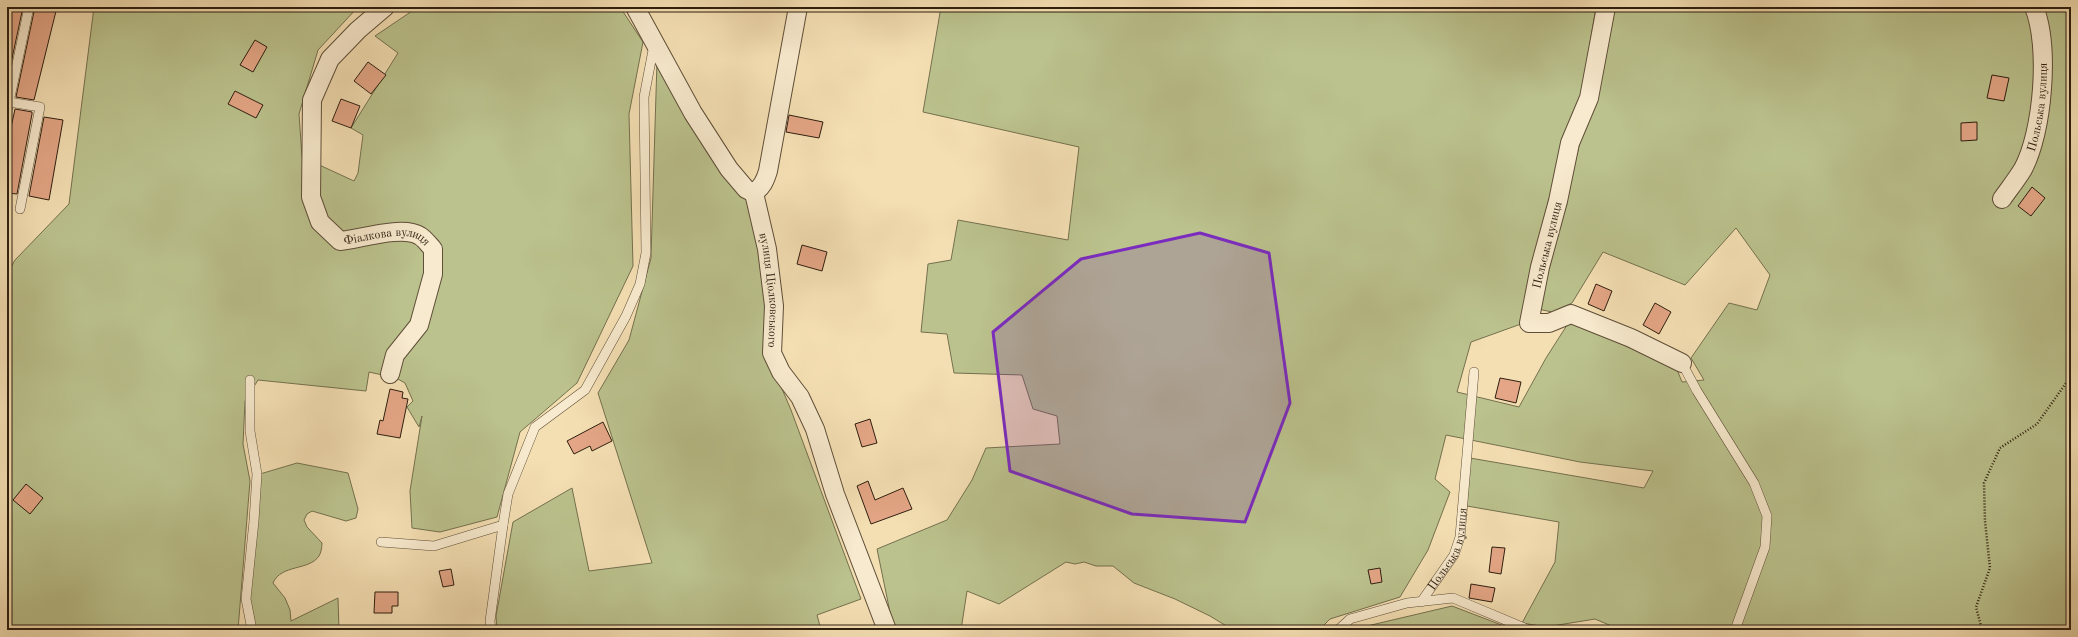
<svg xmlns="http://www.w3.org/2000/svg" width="2078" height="637" font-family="'Old Standard TT',serif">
<rect width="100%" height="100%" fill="#f4dfb3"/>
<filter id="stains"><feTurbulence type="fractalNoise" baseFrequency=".005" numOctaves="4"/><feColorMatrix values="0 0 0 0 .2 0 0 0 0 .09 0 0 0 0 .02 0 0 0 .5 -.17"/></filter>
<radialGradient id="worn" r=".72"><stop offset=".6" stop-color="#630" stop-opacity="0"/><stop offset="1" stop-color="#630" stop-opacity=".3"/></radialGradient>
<!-- green -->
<path fill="#bbc28d" stroke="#74704e" d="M94 7H358L318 50 299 114 302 157 354 181 358 173 363 135 351 128 398 53 375 36 418 7H620L643 42 629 114 633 266 577 383 520 432 497 517 440 532 412 528 410 491 422 416 419 427 407 407 413 401 405 383 396 378 369 372 366 391 258 380 245 401 243 444 250 481 238 630H7V274L15 260 69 204Z
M941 7H1596L1581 97 1549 202 1521 324 1471 342 1457 392 1519 407 1546 358 1569 322 1676 367 1682 382 1704 380 1691 358 1729 303 1757 310 1770 275 1736 228 1685 285 1603 252 1572 303 1552 312 1538 309 1614 7H2071V630H1621L1595 619 1546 627 1522 623 1555 562 1559 522 1467 506 1470 458 1644 488 1653 471 1580 462 1446 435 1435 479 1450 492 1428 550 1400 597 1330 619 1319 630H1233L1210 616 1175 599 1134 583 1113 566H1096L1084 562 1075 564 1066 562 999 604 967 591 961 630H897L891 617 877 549 947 520 972 480 986 448 1060 444 1057 416 1033 409 1022 375 954 373 947 334 921 332 928 264 951 260 958 220 1068 240 1079 147 923 112Z
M657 61 708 149 749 203 764 267 768 356 791 410 861 599 817 615 821 630H497L496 616 513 522 572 488 589 571 652 563 598 393 629 340 651 258Z
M297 463 348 473 358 509 356 518 346 521 312 511 307 514 304 520 307 527 322 543C322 547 321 553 319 556 309 571 281 564 273 583L285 598 290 610 291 621 338 598 339 630H255L249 599 260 474Z
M1452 606 1512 629 1350 630Z"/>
<!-- building -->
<path fill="#e4a686" stroke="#2d1e0f" d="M7 7H23L7 82Z
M35 7H57L34 100 16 97Z
M255 40 267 47 253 72 240 65Z
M368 62 386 75 371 94 354 81Z
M1992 75 2009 78 2004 101 1987 98Z
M235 91 263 105 256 118 228 104Z
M341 99 360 106 351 128 332 121Z
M15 109 32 112V114L17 194 7 193V146Z
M789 115 823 122 819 138 786 132Z
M44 117 63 120 49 200 29 196Z
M1977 122V140L1961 141V123Z
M2032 187 2045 198 2031 216 2018 206Z
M802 245 827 252 822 271 797 264Z
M1596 284 1612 291 1604 311 1588 304Z
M1655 303 1671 312 1659 334 1643 325Z
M1500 378 1521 382 1516 403 1495 398Z
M390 389 403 392 402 398 408 399 400 438 377 434 380 420 383 421Z
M870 419 877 443 862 447 855 424Z
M603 422 612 441 592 451 590 446 574 454 567 441Z
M868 481 875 500 903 488 912 509 871 524 857 486Z
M26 484 43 498 30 514 13 500Z
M1492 547 1505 548 1501 574 1489 572Z
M1380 568 1382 582 1371 584 1368 570Z
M451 569 454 585 443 587 439 571Z
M1471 584 1495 588 1492 602 1469 598Z
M375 592H398V606H392V613H374Z"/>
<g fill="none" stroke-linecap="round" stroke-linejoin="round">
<!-- lane casing -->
<g stroke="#5f4e38" stroke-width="10">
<g id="lane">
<path d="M9 102 29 7"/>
<path d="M7 110 9 102 40 107 20 209"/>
<path d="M1682 363 1697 391 1754 483 1767 516 1765 547 1735 630"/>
<path d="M250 380V431L257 474 254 521 246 599 252 630"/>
<path d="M381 542 434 546 503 525 508 494 535 427 585 390 626 316 640 284 646 253 644 97 654 45"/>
<path id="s1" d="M1421 602 1454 555 1460 537 1474 372"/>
<path d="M491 630 490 621 503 525"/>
<path d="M1338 630 1350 619 1407 603 1453 598 1529 630"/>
<path d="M1557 630H1577"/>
</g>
</g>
<!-- street casing -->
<g stroke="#5f4e38" stroke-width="20">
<g id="street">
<path id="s2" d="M385 7 358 30 330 59 312 100 311 197 320 222 340 241C360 239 403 225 420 236 425 239 429 245 433 249V274L419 325 395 355 390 374"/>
<path d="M635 7 693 113 729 169 746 189 754 193"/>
<path id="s3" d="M798 7 768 171C765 181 762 187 754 193L767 249 774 306 772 353 781 372 800 397 815 429 835 494 887 630"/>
<path d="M1606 7 1589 98 1570 143 1558 201 1540 267 1529 323H1549L1571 314 1631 338 1682 363"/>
<path id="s4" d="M2002 199C2009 189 2017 179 2023 169 2043 132 2050 46 2034 7"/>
</g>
</g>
<!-- path -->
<path stroke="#2d1e0f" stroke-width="2.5" stroke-dasharray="1 2" stroke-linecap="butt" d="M1982 630 1976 607 1990 568 1985 521 1984 483 2000 448 2037 424 2071 376"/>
<!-- lane -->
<use href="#lane" stroke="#f8eace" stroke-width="9"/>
<!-- street -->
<use href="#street" stroke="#f8eace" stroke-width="18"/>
</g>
<!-- marked area -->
<path fill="#7b2cbf" fill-opacity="0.2" stroke="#7b2cbf" stroke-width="3" stroke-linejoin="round" d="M1200 233 1269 253 1290 403 1245 522 1132 514 1010 471 993 332 1081 259Z"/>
<g text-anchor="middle" stroke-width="3.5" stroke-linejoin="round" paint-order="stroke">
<!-- street labels -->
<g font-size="12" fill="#2d1e0f" stroke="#f8eace">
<text dy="4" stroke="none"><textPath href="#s4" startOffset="101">Польська вулиця</textPath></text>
<text dy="4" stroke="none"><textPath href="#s2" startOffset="320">Фіалкова вулиця</textPath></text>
<text transform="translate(1547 245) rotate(-76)" y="4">Польська вулиця</text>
<text dy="4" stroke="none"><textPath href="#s3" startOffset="292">вулиця Ціолковського</textPath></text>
<text dy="4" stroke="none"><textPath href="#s1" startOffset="61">Польська вулиця</textPath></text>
</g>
</g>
<!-- margin -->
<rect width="2078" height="637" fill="none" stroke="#f4dfb3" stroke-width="24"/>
<rect x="8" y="8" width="2062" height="621" fill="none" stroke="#2d1e0f" stroke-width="2"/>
<rect x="12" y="12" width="2054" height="613" fill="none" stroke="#2d1e0f"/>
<rect width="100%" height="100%" filter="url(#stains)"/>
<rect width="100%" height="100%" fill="url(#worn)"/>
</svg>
